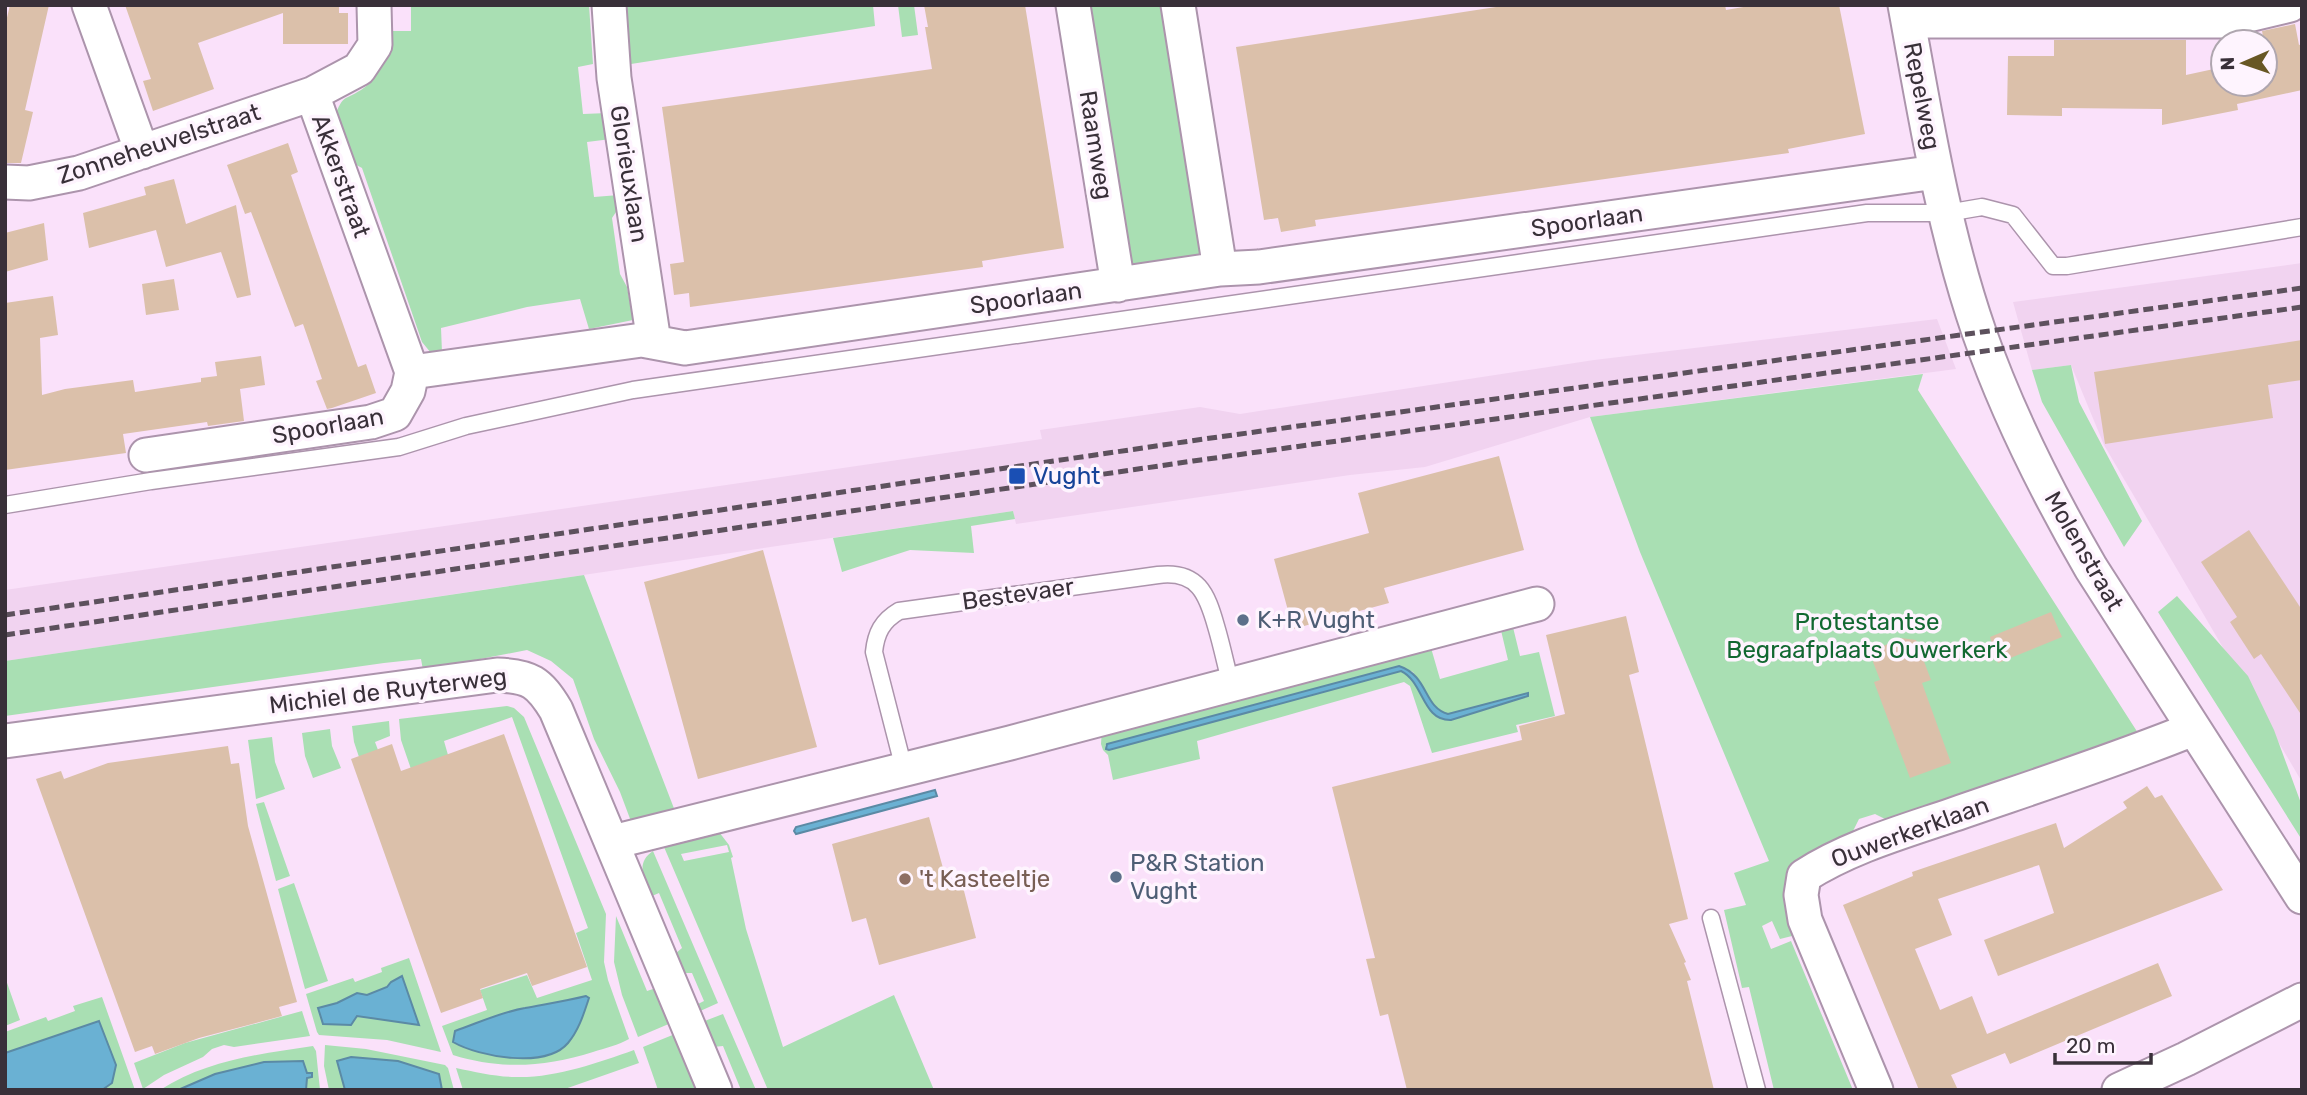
<svg xmlns="http://www.w3.org/2000/svg" width="2307" height="1095" font-family="Rubik,sans-serif">
<rect width="100%" height="100%" fill="#fae1fa"/>
<!-- built -->
<path fill="#f1d3f0" d="M2302 263V782L2104 445 2071 365 2032 370 2013 302Z
M1937 319 1956 369 1590 417 1425 467 1350 475 1016 524 1013 511 5 661V590L1042 439 1040 430 1200 407 1240 414 1594 360Z"/>
<!-- green -->
<path fill="#a9dfb3" fill-rule="evenodd" d="M411 5H589L593 64 578 67 583 114 608 113 611 139 587 142 594 197 619 195 620 206 612 218 620 274 627 287 633 320 589 329 580 299 527 307 441 328 442 352 431 353 422 342 362 168 347 160 335 116C343 95 343 101 361 90 383 76 385 55 387 31H411Z
M624 5H873L875 26 631 64Z
M898 5H914L918 35 902 37Z
M1086 5H1166L1205 260 1132 270Z
M2071 365 2079 402 2142 521 2124 547 2042 402 2032 370Z
M1923 374 1918 390 2138 733 1887 820 1875 814 1859 819 1853 831 1861 829 1806 860 1797 926 1792 936 1780 939 1772 921 1762 926 1771 949 1791 941 1853 1090H1774L1749 987 1742 988 1724 910 1746 905 1734 873 1769 861 1640 552 1590 417Z
M1013 511 1015 519 971 526 974 553 910 550 842 572 833 538Z
M584 575 675 811 632 824 620 792 594 739 573 679 551 661 527 650 423 670 421 659 384 663 5 716V661Z
M2177 596 2248 676 2274 730 2302 806V840L2158 612Z
M1511 619 1520 656 1539 652 1555 716 1516 725 1518 732 1432 753 1410 686 1404 682 1197 741 1200 759 1113 780 1108 755 1103 750 1101 744 1102 729 1429 641 1440 679 1508 660 1499 622ZM1398 666 1413 672 1436 709 1448 714 1528 696 1451 720H1444L1413 678 1401 671 1110 750 1105 746 1107 744Z
M507 706 514 708 524 717 606 914 604 962 608 980 629 1039C619 1045 605 1048 593 1052 545 1067 501 1070 453 1055L442 1026 487 1010 480 990 527 975 537 998 592 980 576 933 588 928 512 717 444 741 448 755 411 769 401 740 399 719Z
M389 721 390 736 375 742 378 750 359 757 354 742 352 726Z
M330 729 332 746 341 768 313 778 305 756 302 733Z
M272 737 275 762 285 789 256 799 248 740Z
M264 802 290 876 276 881 256 804Z
M719 832 729 845 733 857 731 858 746 929 783 1047 894 995 934 1090H768L664 847ZM727 845 729 852 684 861 681 854Z
M653 851 718 1003 698 1012 696 1005 704 1001 692 973H684L676 953 682 948 659 893 652 896C644 879 635 863 653 851Z
M294 883 328 981 305 989 278 889Z
M616 916 647 991 656 988 671 1023 638 1037 622 995 614 962Z
M409 958 441 1052 387 1040 319 1035 317 1032 306 994 353 978 355 982 382 972 381 968Z
M5 977 20 1020 5 1026Z
M102 997 135 1090H5V1032L46 1017 48 1021 75 1011 73 1006Z
M302 1011 310 1036 234 1047 224 1045 212 1049 203 1057 164 1075 143 1089 134 1063 185 1043Z
M723 1014 756 1090H741L723 1046 713 1047 702 1022Z
M675 1034 699 1090H658L643 1047Z
M325 1045 366 1049 445 1065 448 1068 454 1090H329L324 1066Z
M313 1046 316 1051 320 1090H160C207 1060 260 1054 313 1046Z
M634 1050 639 1063 562 1090H463L456 1068C476 1072 496 1077 516 1077 556 1078 597 1063 634 1050Z"/>
<!-- water -->
<path fill="#6ab1d3" stroke="#5b8aa5" stroke-width="2" d="M1399 666C1429 676 1423 707 1448 714L1528 693V696L1451 720C1422 721 1424 682 1401 671L1109 750 1106 749 1107 744Z
M935 790 937 796 796 834 794 831 796 827Z
M402 976 419 1025 357 1016 351 1025 323 1024 318 1008 337 1003 357 993 367 995 387 987 391 982Z
M586 996 589 998C584 1013 579 1030 568 1043 546 1069 479 1057 453 1042L455 1031C478 1023 501 1012 525 1008 546 1004 566 1001 586 996Z
M99 1021 116 1065 112 1083 102 1090H5V1053Z
M351 1057 398 1061 439 1074 442 1090H345L337 1061Z
M303 1061 307 1073H312V1077L307 1078 306 1090H178L215 1074 264 1062Z"/>
<!-- building -->
<path fill="#dbc0aa" d="M10 5H49L25 110 33 112 21 163H5V26Z
M125 5H339V13H348V44H283V13L198 43 214 89 153 111 143 81 151 79Z
M924 5H1025L1064 248 982 261 983 267 690 307 689 293 674 295 670 264 684 262 662 107 932 69 925 27H928Z
M1509 5H1725L1726 10 1755 5H1839L1865 134 1788 149 1789 153 1315 220 1316 226 1281 232 1278 218 1264 220 1236 47Z
M2295 24 2299 45 2302 44V90L2237 104 2238 110 2162 125V109L2062 108V116L2007 115 2008 56H2054V40H2186V75L2223 67V84H2265V58L2267 57 2262 31Z
M288 143 298 172 291 175 310 230 358 367 366 364 376 393 332 408 327 409 316 381 322 379 303 324 295 327 251 212 245 214 227 165Z
M174 179 186 224 236 205 251 295 237 298 221 252 166 267 156 230 89 248 83 213 146 195 144 187Z
M44 223 48 260 5 272V233Z
M174 279 179 310 146 315 142 284Z
M53 296 58 335 40 338 42 395 65 389 133 380 135 392 201 382V378L217 376 215 362 261 356 265 385 240 389 244 421 208 426 207 422 123 434 126 453 5 470V303Z
M2302 340V380L2268 385 2273 418 2105 444 2094 372Z
M1499 456 1524 550 1384 588 1389 603 1293 629 1274 559 1369 533 1358 493Z
M2249 530 2302 610V716L2261 654 2254 659 2230 622 2237 617 2201 562Z
M763 550 817 747 698 779 644 582Z
M2051 612 2062 637 1998 663 1990 637Z
M1626 616 1639 672 1629 675 1688 919 1669 924 1686 962 1684 963 1691 980 1687 981 1714 1090H1407L1388 1014 1380 1016 1366 959 1375 958 1332 787 1522 740 1519 726 1565 714 1546 635Z
M1901 638 1916 640 1931 680 1922 683 1951 763 1910 778 1874 682 1880 680 1873 662 1879 648Z
M504 734 587 967 532 986 527 973 480 989 483 998 441 1013 351 759 392 744 401 771Z
M228 746 231 764 239 763 248 826 297 1002 279 1007 282 1016 199 1038 155 1054 152 1046 135 1052 36 779 61 771 64 779 108 763Z
M2147 786 2155 798 2162 795 2223 890 1998 976 1984 940 2054 913 2039 865 1938 899 1952 935 1915 949 1940 1010 1972 996 1987 1034 2158 963 2172 996 2010 1064 2005 1053 1951 1075 1958 1090H1919L1843 905 1913 876 1912 872 2056 823 2064 848 2127 808 2123 802Z
M929 817 949 890 963 887 976 938 879 965 866 918 852 922 832 844Z"/>
<g fill="none" stroke-linecap="round" stroke-linejoin="round">
<!-- service casing -->
<g stroke="#ac94ac" stroke-width="19">
<path id="service" d="M5 505 151 481 399 447 466 426 633 390 1867 213H1947L1982 207 2013 215 2053 266H2067L2302 227
M904 769 874 652C876 633 882 621 899 611L1158 575C1198 570 1207 594 1216 626 1222 646 1226 666 1231 685
M1711 918 1757 1090"/>
</g>
<!-- minor casing -->
<g stroke="#ac94ac" stroke-width="37">
<path id="minor" d="M89 5 142 152
M374 5 375 45 359 69 312 94 412 372
M609 5 614 78 654 342
M1073 5 1118 285
M1178 5 1220 269
M1905 5C1925 114 1943 228 1979 332 2008 415 2047 492 2091 568L2302 897
M1908 21H2223L2290 5
M5 182 29 183 79 173 312 94
M412 372 642 340 685 348 1220 269 1259 267 1936 172
M146 455 371 422 395 414 408 391 412 372
M5 741 497 675C530 676 539 682 556 710L715 1090
M613 842 1010 743 1537 604
M1876 1090 1805 920 1801 895 1804 876C1849 847 1902 832 1952 815 2033 787 2114 761 2193 729
M2119 1090 2186 1059 2302 1000"/>
</g>
<!-- service -->
<use href="#service" stroke="#fff" stroke-width="16"/>
<!-- minor -->
<use href="#minor" stroke="#fff" stroke-width="33"/>
<!-- rail -->
<path stroke="#5d515d" stroke-width="5" stroke-dasharray="10 5" stroke-linecap="butt" d="M5 615 1204 439 2302 288
M5 635 1193 461 2302 307"/>
</g>
<!-- markers -->
<rect fill="#1a4fb4" stroke="#fef4fe" stroke-width="2.5" x="1008" y="467" width="18" height="18" rx="3.5"/>
<g fill="#5c6f8a" stroke="#fef4fe" stroke-width="2.5">
<circle cx="1243" cy="620" r="7"/>
<circle cx="1116" cy="877" r="7"/>
</g>
<circle fill="#8d6e63" stroke="#fef4fe" stroke-width="2.5" cx="905" cy="879" r="7"/>
<g text-anchor="middle" stroke-width="7" stroke-linejoin="round" paint-order="stroke">
<!-- street labels -->
<g font-size="24" fill="#393039" stroke="#fef4fe">
<text transform="translate(1922 96) rotate(79)" y="8">Repelweg</text>
<text transform="translate(159 144) rotate(-18)" y="8">Zonneheuvelstraat</text>
<text transform="translate(1096 145) rotate(81)" y="8">Raamweg</text>
<text transform="translate(629 174) rotate(81)" y="8">Glorieuxlaan</text>
<text transform="translate(341 176) rotate(70)" y="8">Akkerstraat</text>
<text transform="translate(1587 221) rotate(-8)" y="8">Spoorlaan</text>
<text transform="translate(1026 298) rotate(-8)" y="8">Spoorlaan</text>
<text transform="translate(328 426) rotate(-10)" y="8">Spoorlaan</text>
<text transform="translate(2084 551) rotate(60)" y="8">Molenstraat</text>
<text transform="translate(1018 594) rotate(-8)" y="8">Bestevaer</text>
<text transform="translate(388 691) rotate(-7)" y="8">Michiel de Ruyterweg</text>
<text transform="translate(1910 832) rotate(-20)" y="8">Ouwerkerklaan</text>
</g>
<!-- transit labels -->
<g font-size="24" fill="#164399" stroke="#fef4fe" text-anchor="start">
<text x="1033" y="484">Vught</text>
</g>
<!-- service labels -->
<g font-size="24" fill="#4e5e75" stroke="#fef4fe" text-anchor="start">
<text x="1257" y="628">K+R Vught</text>
<text x="1130" y="871">P&amp;R Station<tspan x="1130" dy="28">Vught</tspan></text>
</g>
<!-- park labels -->
<g font-size="24" fill="#126831" stroke="#fef4fe">
<text x="1867" y="630">Protestantse<tspan x="1867" dy="28">Begraafplaats Ouwerkerk</tspan></text>
</g>
<!-- education labels -->
<g font-size="24" fill="#785e54" stroke="#fef4fe" text-anchor="start">
<text x="919" y="887">'t Kasteeltje</text>
</g>
</g>
<!-- border -->
<rect width="2307" height="1095" fill="none" stroke="#393039" stroke-width="14"/>
<!-- north arrow -->
<g transform="translate(2244 63) rotate(268)"><circle r="33" fill="#fef4fe" stroke="#afa6af" stroke-width="2"/>
<path d="M0-5L12 26L0 18L-12 26Z" fill="#685724"/>
<text y="-10" font-size="19" font-weight="bold" text-anchor="middle" fill="#393039">N</text>
</g>
<!-- scale -->
<path d="M2055 1053v10h96v-10" fill="none" stroke="#393039" stroke-width="3.5"/>
<text x="2066" y="1053" font-size="21" fill="#393039" stroke="#fef4fe" stroke-width="5" paint-order="stroke">20 m</text>
</svg>
